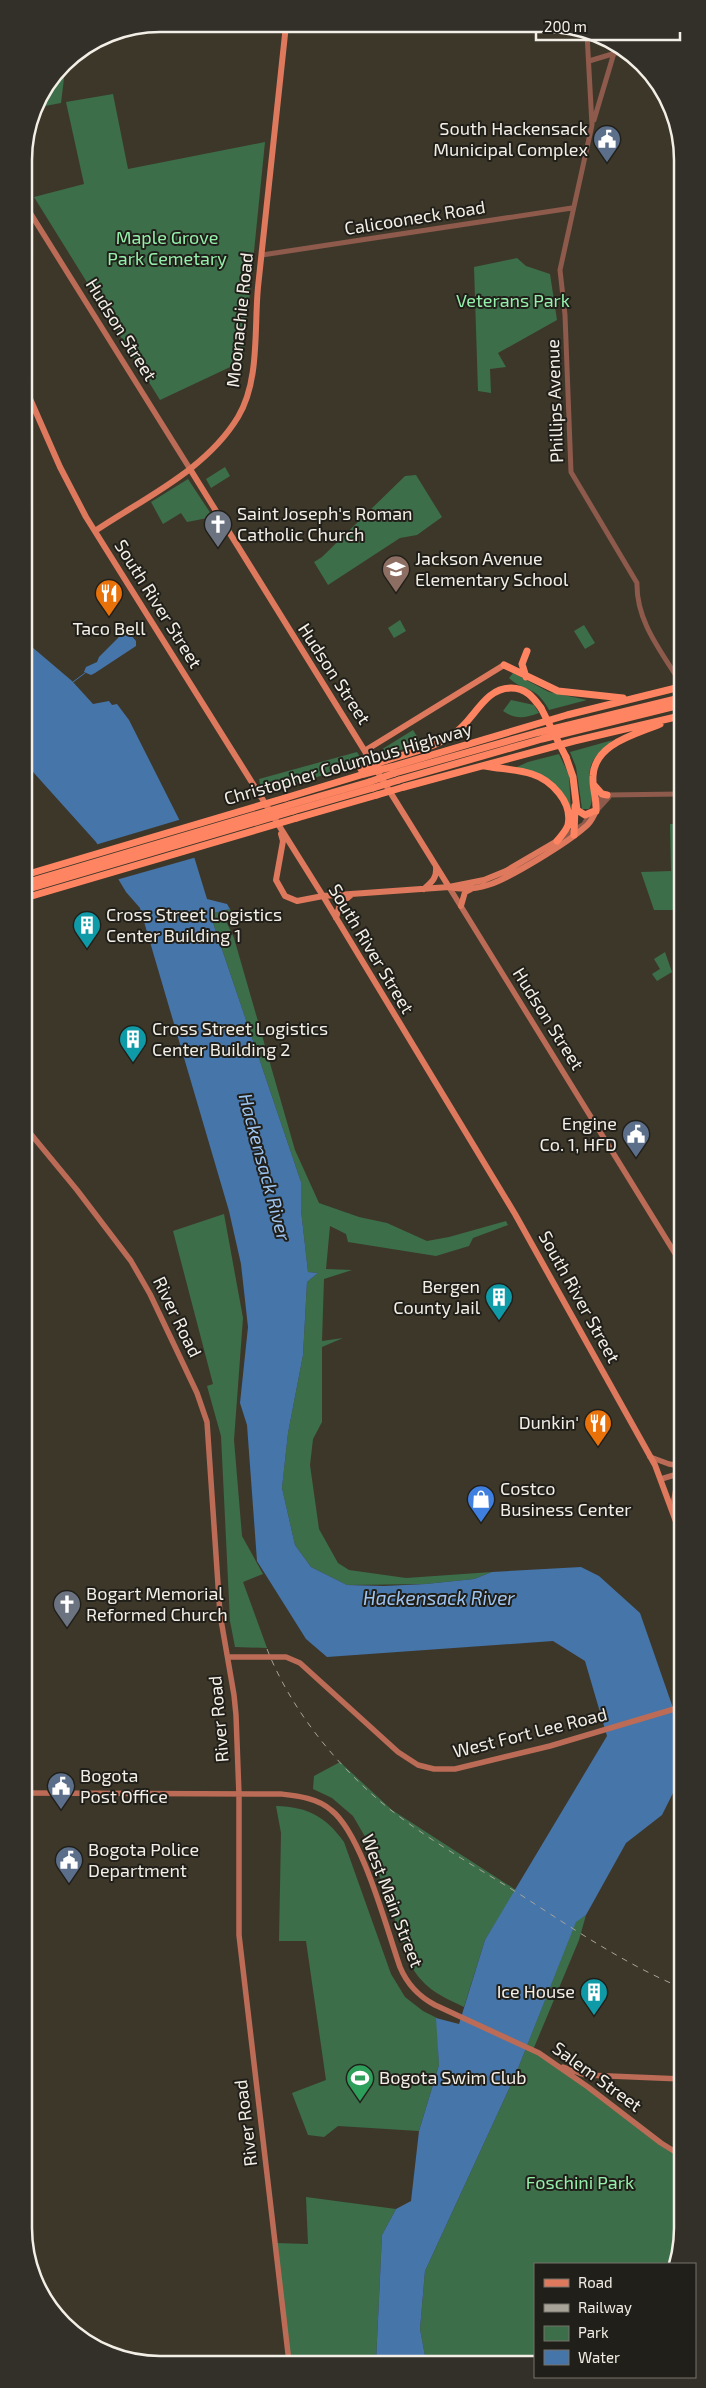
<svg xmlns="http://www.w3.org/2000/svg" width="706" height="2388" font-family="'Exo 2',sans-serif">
<rect width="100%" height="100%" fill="#3d372a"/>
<!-- green -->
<path fill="#3c6e49" d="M66 62 61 103 34 108 64 64Z
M113 94 128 169 265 142 243 361 160 400 34 197 84 184 66 102Z
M517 258 526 266 550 274 557 320 498 353 506 367 490 369 491 393 478 391 474 267Z
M225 467 230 476 211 488 206 479Z
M416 475 442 517 417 535 400 538 328 585 314 562 322 557 405 476Z
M188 479 213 517 187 522 181 513 163 524 151 502Z
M400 620 406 631 394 638 388 628Z
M584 625 595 643 585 649 574 631Z
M513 673 549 692 587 700 549 710C534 683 526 694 509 678Z
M511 700 534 705 539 713C525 718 516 720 503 711Z
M413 730 421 743 379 757 376 753Z
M613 740C593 757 586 764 591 790 592 798 593 802 589 809H582L576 767 570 752Z
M357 752 363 762 262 795 259 779Z
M559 754 569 775 571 811C556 779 549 776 515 768L528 762Z
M670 824H680L681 910H654L641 872 671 871Z
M230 909 231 911 226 921 234 938 295 1150 319 1203 359 1217 387 1223 427 1241 449 1237 506 1221 508 1225 473 1238 469 1246 436 1256 348 1242 346 1234 330 1226 326 1269 352 1270 324 1279 322 1341 343 1338 322 1347V1422L313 1439 310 1465 319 1529 338 1563 349 1570 406 1578 492 1572 474 1579 426 1584 347 1585 311 1567 295 1545 282 1488 288 1433 303 1355 307 1282 318 1273 308 1272 301 1210V1182L210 914Z
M665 952 672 972 657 981 652 974 660 969 654 959Z
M224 1214 243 1318 234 1440 242 1536 263 1574 243 1582 267 1648 235 1647 230 1621 221 1436 207 1386 213 1384 173 1231Z
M340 1762 392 1810 516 1890 485 1940 464 2007C439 1995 426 1990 411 1966L367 1840 353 1816 332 1798 313 1789 314 1776Z
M276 1806C308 1807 325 1816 344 1842L391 1974 405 1997 423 2011 437 2018 439 2065 419 2131 338 2126 324 2137 308 2135 292 2093 326 2080 306 1941H279L281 1833Z
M586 1915 579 1940 533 2050 682 2156V2236L675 2264H535V2362H429L425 2356 420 2329 425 2271 515 2076 576 1921Z
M306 2197 396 2209 382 2235 376 2362H289L275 2243 308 2244Z"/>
<!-- water -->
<path fill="#4675aa" d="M130 634 136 641V646L95 673 91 675 84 672 86 667 97 662 99 657 121 635Z
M25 641 72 681 93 704 109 701 112 705 117 704 129 720 188 837 207 899 227 904 230 909 210 914 301 1182V1210L308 1272 318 1273 307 1282 303 1355 288 1433 282 1488 295 1545 311 1567 347 1585 384 1586 426 1584 474 1579 492 1572 581 1567 599 1576 640 1613 681 1731 679 1781 662 1815 626 1843 586 1915 576 1922 515 2076 425 2271 420 2329 425 2356 429 2362H376L382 2235 396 2209 411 2201 419 2131 439 2065 436 2018 459 2024 485 1940 607 1736 585 1661 553 1641 327 1657 306 1639 257 1561 247 1425 240 1403 248 1327 241 1264 229 1211 140 908 126 892 96 842 25 763Z"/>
<!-- pier -->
<path fill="#3d372a" d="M182 819 197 857 116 880 95 845Z"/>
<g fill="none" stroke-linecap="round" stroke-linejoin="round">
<!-- stream -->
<path stroke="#4675aa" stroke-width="1" d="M73 682 85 673"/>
<!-- tertiary -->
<path stroke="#8d5a4c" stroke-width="5" d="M587 34 592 125 560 270 565 315 571 472 637 583C636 621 661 651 680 682
M589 61 619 52
M594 120 614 53
M262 255 572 208
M595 805 602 797 607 795 680 794
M597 810 609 797
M560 839 584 824 591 812"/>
<!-- secondary -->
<path stroke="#bc6c56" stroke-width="5.5" d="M24 203 190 469
M449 887 681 1263
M25 1127 77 1190 131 1261 150 1294 197 1393 207 1422 220 1614 234 1695 236 1715 239 1795V1935L289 2362
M650 1457 669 1464 681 1466
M661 1479 681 1473
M672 1510 676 1489 681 1481
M228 1657H286L300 1663 398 1752 418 1765 434 1769H455L550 1746 681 1707
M26 1793 281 1794C298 1796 317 1798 331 1810 362 1834 386 1927 400 1967 407 1984 418 1996 435 2005L539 2053 588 2087 661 2143 682 2156
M563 2067 585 2075 682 2079"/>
<!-- primary -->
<path stroke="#df795d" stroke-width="6" d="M24 385 60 467 86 517 323 896 515 1214 655 1465 681 1535
M190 469 449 887
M95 531C144 498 206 470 238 417 260 380 254 329 258 287 267 200 277 112 286 25
M366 750 504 665
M281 834 283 841 276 880 285 896 297 901 323 896 449 887 484 880 506 871 557 841
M449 887C462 890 475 889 488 885 510 878 567 843 585 827 591 823 593 817 596 811
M424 889C432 882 437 878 436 867
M461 906 465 892 471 889
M336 918 340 904 351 895"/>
<!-- motorway -->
<path stroke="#ff8462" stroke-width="7" d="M504 665 558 691 623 698
M526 677 522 664 527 651
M566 757 573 777 577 810 585 815 592 812
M387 760C409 753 433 748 452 735 474 722 483 688 511 688 526 688 533 697 541 708
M485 766C500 769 518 769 532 774 551 780 573 802 568 825 566 831 561 836 557 841
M391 767 567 715 680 687
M395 773 536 733 680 698
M399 780 542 739 680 705
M594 785 602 794 607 795
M404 787 574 741 680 716
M285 798 364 774
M289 805 369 782
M293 811 373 788
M596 811C597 799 592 788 593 776 595 743 635 735 660 724
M297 818 377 795
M574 835 575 806"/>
<!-- rail -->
<path stroke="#a8a399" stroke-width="1" stroke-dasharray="6 6" stroke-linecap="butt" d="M267 1649C287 1700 323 1748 362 1785 406 1828 472 1864 524 1897 575 1930 625 1964 682 1988"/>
<!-- motorway-bridge -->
<path stroke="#ff8462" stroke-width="7" d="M541 708 566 757
M361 769 387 760
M364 774 391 767
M369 782 395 773
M373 788 399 780
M377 795 404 787
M25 875 285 798
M25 883 289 805
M25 890 293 811
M25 898 297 818"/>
</g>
<!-- icons -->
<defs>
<g id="civic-pin" transform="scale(1.4375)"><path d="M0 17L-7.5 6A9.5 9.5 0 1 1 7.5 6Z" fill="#5c6f8a" stroke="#211f19"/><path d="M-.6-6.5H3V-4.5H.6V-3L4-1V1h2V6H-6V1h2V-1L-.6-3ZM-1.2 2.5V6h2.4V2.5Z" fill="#fff"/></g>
<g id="church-pin" transform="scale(1.4375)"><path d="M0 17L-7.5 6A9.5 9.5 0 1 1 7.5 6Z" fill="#6b7280" stroke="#211f19"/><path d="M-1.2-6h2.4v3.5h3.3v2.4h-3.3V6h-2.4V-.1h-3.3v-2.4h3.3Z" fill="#fff"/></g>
<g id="school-pin" transform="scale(1.4375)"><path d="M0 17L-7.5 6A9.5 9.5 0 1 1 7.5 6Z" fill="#8d6e63" stroke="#211f19"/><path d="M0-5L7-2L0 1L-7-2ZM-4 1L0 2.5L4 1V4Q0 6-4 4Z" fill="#fff"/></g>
<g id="restaurant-pin" transform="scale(1.4375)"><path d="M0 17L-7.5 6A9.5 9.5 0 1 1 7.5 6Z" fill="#e8710a" stroke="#211f19"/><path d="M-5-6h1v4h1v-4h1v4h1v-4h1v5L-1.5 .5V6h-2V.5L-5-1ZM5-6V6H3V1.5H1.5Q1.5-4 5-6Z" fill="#fff"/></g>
<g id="building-pin" transform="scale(1.4375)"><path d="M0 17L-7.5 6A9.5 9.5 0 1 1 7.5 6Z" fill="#0f9aa8" stroke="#211f19"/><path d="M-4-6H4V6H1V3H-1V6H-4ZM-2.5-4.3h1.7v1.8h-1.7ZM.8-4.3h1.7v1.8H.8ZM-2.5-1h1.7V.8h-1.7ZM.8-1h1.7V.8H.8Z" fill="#fff"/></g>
<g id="shop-pin" transform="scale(1.4375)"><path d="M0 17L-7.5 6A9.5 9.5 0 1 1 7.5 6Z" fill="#3f7fe0" stroke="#211f19"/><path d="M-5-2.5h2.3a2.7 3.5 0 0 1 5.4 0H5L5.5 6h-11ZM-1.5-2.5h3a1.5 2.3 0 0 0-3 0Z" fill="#fff"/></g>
<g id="stadium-pin" transform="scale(1.4375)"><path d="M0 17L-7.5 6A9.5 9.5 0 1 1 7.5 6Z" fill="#2e9e5b" stroke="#211f19"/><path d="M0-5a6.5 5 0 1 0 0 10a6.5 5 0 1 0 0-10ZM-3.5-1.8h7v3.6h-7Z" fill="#fff"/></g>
</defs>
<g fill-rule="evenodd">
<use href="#civic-pin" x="607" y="139"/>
<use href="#church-pin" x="218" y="524"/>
<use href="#school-pin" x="396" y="569"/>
<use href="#restaurant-pin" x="109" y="593"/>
<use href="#building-pin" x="87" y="925"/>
<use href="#building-pin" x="133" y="1039"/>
<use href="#civic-pin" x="636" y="1134"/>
<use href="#building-pin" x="499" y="1297"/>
<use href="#restaurant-pin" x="598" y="1423"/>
<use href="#shop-pin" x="481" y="1499"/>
<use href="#church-pin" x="67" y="1604"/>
<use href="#civic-pin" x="61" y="1786"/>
<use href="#civic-pin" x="69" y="1860"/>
<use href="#building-pin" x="594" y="1992"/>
<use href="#stadium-pin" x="360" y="2078"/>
</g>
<g text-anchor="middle" stroke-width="4" stroke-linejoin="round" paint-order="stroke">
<!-- poi labels -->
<g font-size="18" fill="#f3efe7" stroke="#211f19" text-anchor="start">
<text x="588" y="135" text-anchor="end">South Hackensack<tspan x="588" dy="21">Municipal Complex</tspan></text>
<text x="237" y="520">Saint Joseph's Roman<tspan x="237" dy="21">Catholic Church</tspan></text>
<text x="415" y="565">Jackson Avenue<tspan x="415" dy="21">Elementary School</tspan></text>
<text x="109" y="635" text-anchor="middle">Taco Bell</text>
<text x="106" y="921">Cross Street Logistics<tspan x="106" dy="21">Center Building 1</tspan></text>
<text x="152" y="1035">Cross Street Logistics<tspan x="152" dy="21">Center Building 2</tspan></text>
<text x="617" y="1130" text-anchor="end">Engine<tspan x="617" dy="21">Co. 1, HFD</tspan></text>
<text x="480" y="1293" text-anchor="end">Bergen<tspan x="480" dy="21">County Jail</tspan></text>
<text x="579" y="1429" text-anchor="end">Dunkin'</text>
<text x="500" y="1495">Costco<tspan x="500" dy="21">Business Center</tspan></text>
<text x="86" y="1600">Bogart Memorial<tspan x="86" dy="21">Reformed Church</tspan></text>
<text x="80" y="1782">Bogota<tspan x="80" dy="21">Post Office</tspan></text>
<text x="88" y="1856">Bogota Police<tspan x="88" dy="21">Department</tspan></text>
<text x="575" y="1998" text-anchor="end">Ice House</text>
<text x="379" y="2084">Bogota Swim Club</text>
</g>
<!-- street labels -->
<g font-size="18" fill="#f3efe7" stroke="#211f19">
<text transform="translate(415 218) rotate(-9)" y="6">Calicooneck Road</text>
<text transform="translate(240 320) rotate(-84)" y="6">Moonachie Road</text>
<text transform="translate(121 330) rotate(58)" y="6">Hudson Street</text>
<text transform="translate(555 401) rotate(-92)" y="6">Phillips Avenue</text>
<text transform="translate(158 604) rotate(58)" y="6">South River Street</text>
<text transform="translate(334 674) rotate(57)" y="6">Hudson Street</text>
<text transform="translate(348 764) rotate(-16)" y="6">Christopher Columbus Highway</text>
<text transform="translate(371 949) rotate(59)" y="6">South River Street</text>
<text transform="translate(548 1019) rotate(58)" y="6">Hudson Street</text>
<text transform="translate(579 1297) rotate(61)" y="6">South River Street</text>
<text transform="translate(177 1317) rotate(64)" y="6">River Road</text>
<text transform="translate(219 1719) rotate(-95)" y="6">River Road</text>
<text transform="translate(530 1733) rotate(-14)" y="6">West Fort Lee Road</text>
<text transform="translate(392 1901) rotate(69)" y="6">West Main Street</text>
<text transform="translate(597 2077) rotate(36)" y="6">Salem Street</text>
<text transform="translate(246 2123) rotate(-97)" y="6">River Road</text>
</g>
<!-- park labels -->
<g font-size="18" fill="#95f0ac" stroke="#211f19">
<text x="167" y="244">Maple Grove<tspan x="167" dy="21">Park Cemetary</tspan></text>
<text x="513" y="307">Veterans Park</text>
<text x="580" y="2189">Foschini Park</text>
</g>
<!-- water labels -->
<g font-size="19" font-style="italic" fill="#9ec5f2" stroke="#211f19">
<text transform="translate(265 1167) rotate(75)" y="7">Hackensack River</text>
<text x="439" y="1605">Hackensack River</text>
</g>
</g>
<!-- crop -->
<path d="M0 0H706V2388H0ZM160 32H546A128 128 0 0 1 674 160V2228A128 128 0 0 1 546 2356H160A128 128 0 0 1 32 2228V160A128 128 0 0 1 160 32Z" fill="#323029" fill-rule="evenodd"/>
<path fill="none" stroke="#f3efe7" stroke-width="2.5" d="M160 32H546A128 128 0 0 1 674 160V2228A128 128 0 0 1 546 2356H160A128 128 0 0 1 32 2228V160A128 128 0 0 1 160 32Z"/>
<!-- legend -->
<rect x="534" y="2263" width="162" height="115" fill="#211f19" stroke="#75726b"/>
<rect x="544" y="2279" width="25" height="8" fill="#df795d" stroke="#75726b"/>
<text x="578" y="2288" font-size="15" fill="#f3efe7">Road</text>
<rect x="544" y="2304" width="25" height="8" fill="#a8a399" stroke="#75726b"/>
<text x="578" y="2313" font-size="15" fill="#f3efe7">Railway</text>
<rect x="544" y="2326" width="25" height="15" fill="#3c6e49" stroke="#75726b"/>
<text x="578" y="2338" font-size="15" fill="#f3efe7">Park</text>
<rect x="544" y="2350" width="25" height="15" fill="#4675aa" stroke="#75726b"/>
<text x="578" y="2363" font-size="15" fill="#f3efe7">Water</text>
<!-- scale -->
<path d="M536 32v8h144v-8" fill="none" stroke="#f3efe7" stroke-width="2.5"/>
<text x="544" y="32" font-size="15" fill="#f3efe7" stroke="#211f19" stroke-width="4" paint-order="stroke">200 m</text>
</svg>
